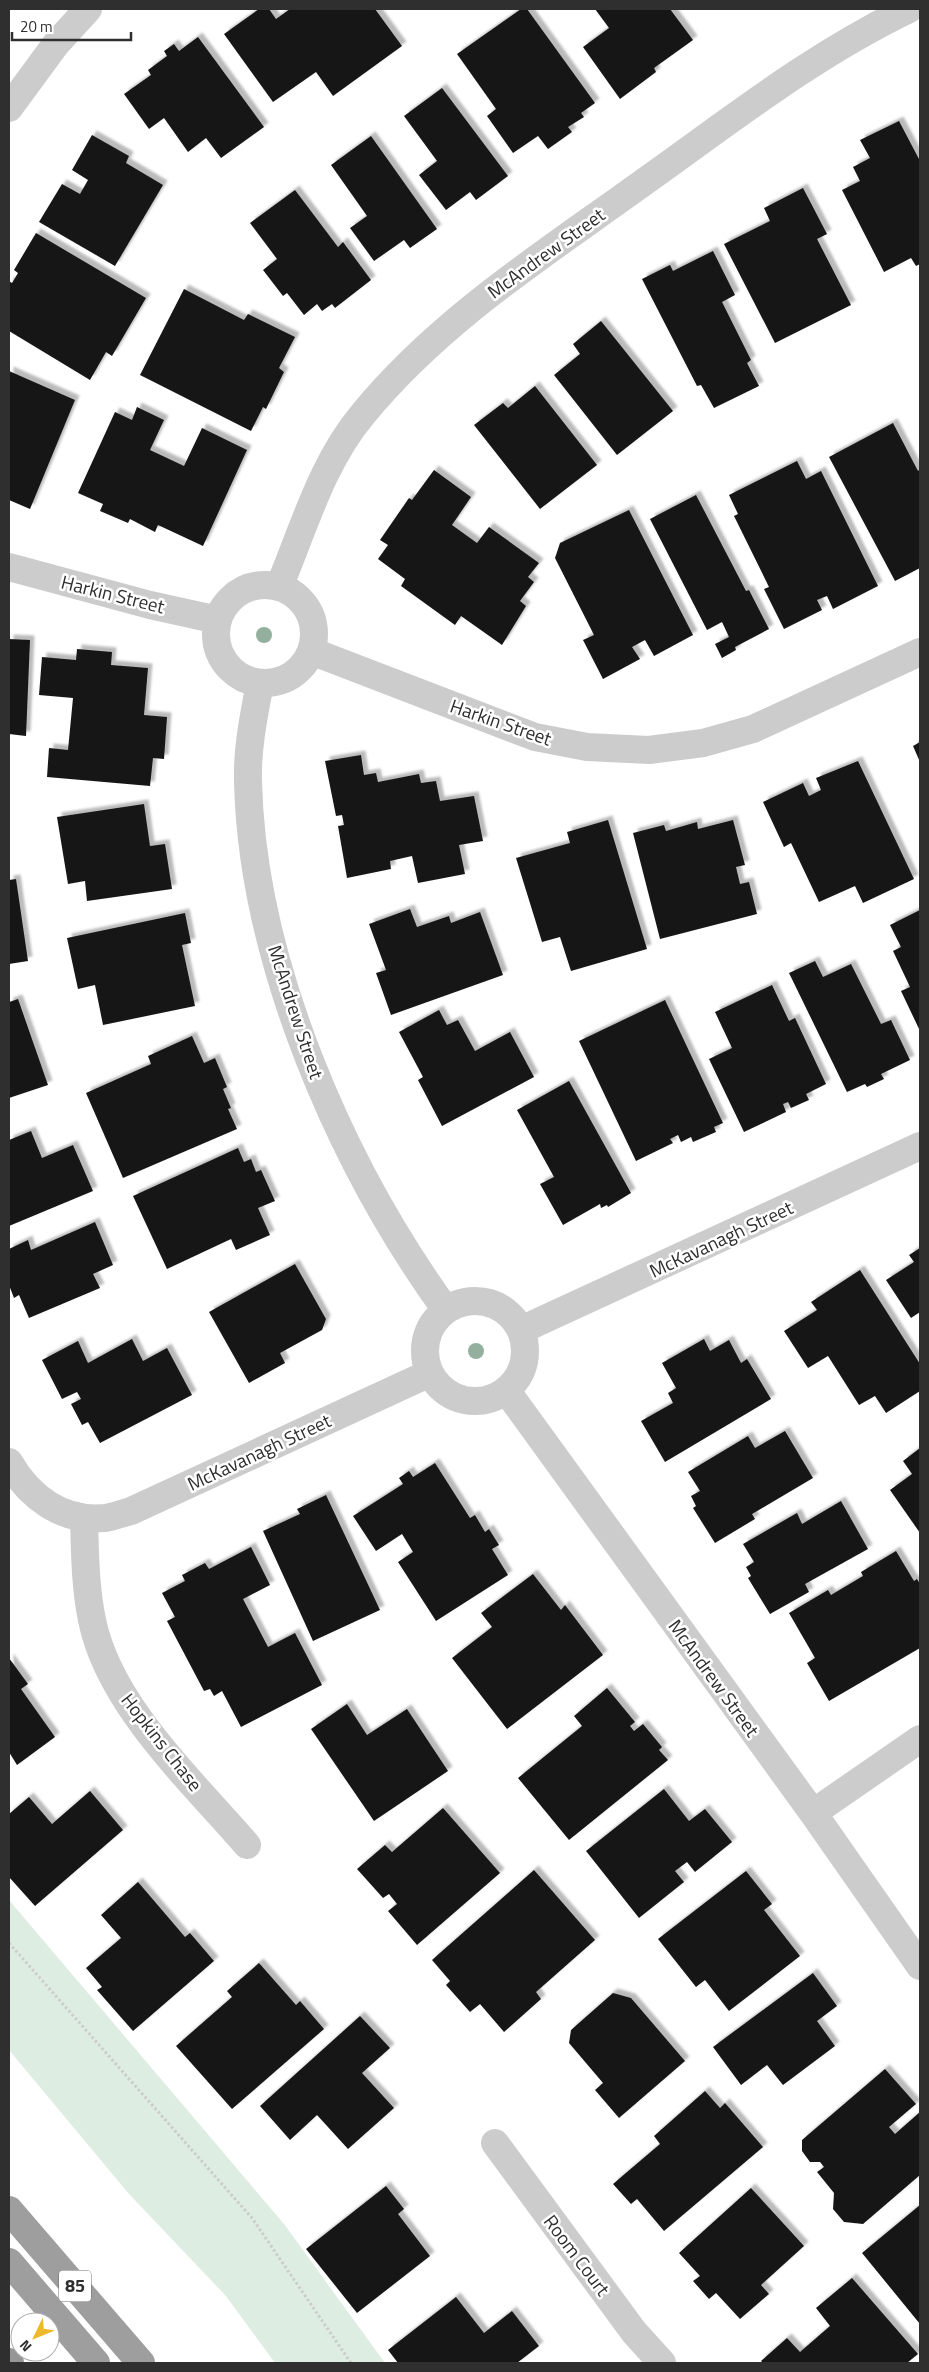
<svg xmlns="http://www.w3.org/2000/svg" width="929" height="2372" font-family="'Titillium Web',sans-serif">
<defs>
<filter id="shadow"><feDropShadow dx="4.5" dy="-4.5" stdDeviation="1" flood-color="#0004"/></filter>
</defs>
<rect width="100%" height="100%" fill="#fff"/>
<!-- green -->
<path fill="#ddede1" d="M9 1900 284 2224 385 2363H275L226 2296 129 2194 9 2050Z"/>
<!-- building -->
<path fill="#161616" filter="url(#shadow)" d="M259 9H269L276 19 290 9H375L402 46 333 96 316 72 273 102 224 34Z
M521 9H527L595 103 581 113 584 117 568 127 572 132 548 149 538 136 513 153 487 116 496 109 457 54Z
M595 9H670L693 40 654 68 656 72 620 99 583 47 609 28Z
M198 37 264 127 221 158 206 138 188 152 164 118 149 129 124 94 151 75 148 70 167 56 164 51 174 44 179 51Z
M442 88 508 176 476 200 470 192 446 210 419 175 437 161 404 116Z
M899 121 920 161V264L916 266 911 258 884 272 842 190 860 181 853 167 870 158 860 140Z
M92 135 129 156 126 163 163 185 115 266 39 222 62 184 80 194 88 180 72 170Z
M371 136 437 229 410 248 404 240 374 261 350 228 367 216 331 165Z
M803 188 827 234 817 239 851 305 775 343 724 244 770 221 764 208Z
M295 190 338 247 343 242 371 280 335 308 332 304 322 311 317 304 304 315 287 293 283 296 263 270 277 259 250 223Z
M36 233 146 298 112 356 106 352 90 380 9 331V281L12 283 18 273 14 270Z
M713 251 735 295 722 302 751 360 747 363 759 386 714 408 701 385 697 386 642 279 670 265 673 271Z
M184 289 244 320 248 314 295 337 279 368 284 372 266 409 263 407 251 431 140 375Z
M601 321 673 411 617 455 554 375 580 354 573 344Z
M9 371 75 400 30 509 9 500Z
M535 386 597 465 540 509 474 425 503 403 508 408Z
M137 407 164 420 150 450 184 466 202 428 247 450 203 546 158 525 155 532 130 519 128 523 100 511 103 504 78 493 115 412 132 420Z
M893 423 918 471 920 469V568L895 581 829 457Z
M797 461 806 479 821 471 878 586 833 609 827 596 817 600 822 610 784 629 764 589 769 587 734 516 738 514 729 495Z
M434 470 471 497 452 525 477 543 489 527 539 563 528 577 534 582 520 601 526 606 502 645 461 616 455 625 401 586 405 579 378 559 388 545 380 540 409 498 412 500Z
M696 495 746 591 749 590 769 629 735 647 736 650 722 658 715 644 729 637 722 622 707 630 650 519Z
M629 510 693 635 654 656 645 640 632 647 640 659 603 679 583 640 594 635 555 558 560 543Z
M9 639 30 640 26 736 9 734Z
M77 649 112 652 111 665 148 668 144 715 167 717 164 759 153 758 150 786 47 777 49 748 68 750 73 698 39 695 42 657 76 660Z
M920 742V762L913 746Z
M361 755 364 775 376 773 378 782 419 774 421 783 436 781 440 801 474 796 483 841 459 845 465 874 418 883 412 856 390 861 391 869 347 878 338 826 344 825 342 815 336 816 325 761Z
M858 761 914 879 863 903 855 886 819 902 791 843 784 847 763 802 803 783 809 796 821 790 816 778Z
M144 804 150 846 165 844 172 889 87 901 85 881 68 884 57 817Z
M608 820 647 949 571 971 560 937 542 942 516 858 570 843 567 832Z
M733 820 745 865 736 867 740 884 749 882 757 914 660 939 633 833 664 825 666 831 697 822 698 829Z
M16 879 28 961 9 964V880Z
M410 909 417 927 449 916 451 923 480 912 503 975 391 1015 376 973 386 970 369 924Z
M920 910V1031L901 991 910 987 893 951 901 947 890 925Z
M185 913 191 943 182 945 195 1006 103 1025 95 985 78 989 67 938Z
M815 961 823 977 851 964 881 1024 891 1020 910 1060 881 1074 884 1079 867 1087 865 1084 847 1092 789 973Z
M772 985 789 1021 795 1018 826 1084 806 1094 809 1100 791 1108 788 1102 783 1104 786 1112 744 1132 709 1059 732 1048 715 1012Z
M18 999 48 1085 9 1098V1002Z
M665 1000 723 1123 714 1127 716 1132 693 1142 691 1137 681 1142 678 1135 670 1139 673 1143 636 1161 579 1041Z
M439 1010 447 1025 458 1020 475 1051 510 1032 534 1077 442 1126 418 1080 423 1077 399 1032Z
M192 1036 204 1063 215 1058 227 1087 223 1089 231 1108 228 1109 237 1129 123 1178 86 1093 151 1064 148 1056Z
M569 1081 631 1193 608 1207 607 1205 601 1208 600 1204 563 1225 540 1184 554 1177 517 1110Z
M31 1131 42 1158 73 1145 93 1191 9 1226V1140Z
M238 1148 244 1162 251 1159 256 1172 261 1170 275 1201 258 1208 270 1235 236 1250 231 1239 167 1269 133 1196Z
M95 1222 113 1265 93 1274 100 1288 29 1318 19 1295 14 1298 9 1285V1249L28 1240 31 1250Z
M920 1248V1312L911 1318 886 1280 914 1262 909 1255Z
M295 1264 326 1319 322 1330 280 1353 285 1363 249 1383 209 1312Z
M860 1270 920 1364V1391L886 1413 875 1396 859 1405 828 1356 808 1368 784 1331 817 1310 811 1302Z
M132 1339 143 1361 167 1348 192 1395 100 1443 88 1422 82 1425 71 1404 81 1399 77 1392 62 1399 42 1360 78 1341 88 1363Z
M704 1339 710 1351 729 1340 741 1363 747 1359 771 1399 665 1462 641 1421 673 1403 668 1393 676 1388 662 1363Z
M785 1431 813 1478 752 1514 755 1519 715 1543 693 1508 696 1506 691 1496 700 1491 688 1472 748 1436 755 1448Z
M920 1448V1533L890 1490 912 1474 903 1461Z
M435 1463 470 1518 475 1515 485 1532 489 1529 499 1545 492 1549 508 1575 436 1621 398 1562 413 1552 402 1534 376 1551 353 1516 403 1484 399 1478 409 1471 413 1477Z
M326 1495 380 1610 313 1641 263 1531 300 1514 297 1509Z
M841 1501 868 1549 805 1584 809 1592 770 1614 748 1578 751 1576 746 1567 754 1562 743 1544 797 1513 802 1524Z
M251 1547 270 1585 243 1599 268 1647 295 1633 322 1685 241 1727 222 1691 214 1696 210 1689 204 1691 167 1621 175 1617 162 1593 185 1581 182 1575 205 1563 209 1569Z
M896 1551 914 1581 917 1579 920 1584V1648L829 1701 807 1663 815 1658 789 1613 828 1590 831 1595 863 1576 861 1572Z
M533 1574 561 1610 565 1605 603 1655 507 1729 452 1658 492 1627 481 1613Z
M9 1658 28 1684 21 1689 55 1737 17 1765 9 1752Z
M607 1688 635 1722 630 1726 634 1731 643 1724 662 1747 659 1750 668 1760 569 1840 518 1778 582 1726 574 1716Z
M347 1704 367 1735 407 1709 448 1771 374 1821 311 1729Z
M664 1789 689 1821 705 1809 732 1842 695 1872 687 1862 675 1871 684 1882 639 1918 586 1851Z
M90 1791 123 1830 35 1906 9 1877V1814L29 1797 52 1824Z
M443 1808 500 1873 417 1945 388 1911 397 1904 389 1894 383 1898 357 1869 385 1845 392 1852Z
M534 1870 595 1940 536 1992 541 1999 504 2032 480 2004 470 2012 446 1985 450 1981 432 1960Z
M746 1871 772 1904 764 1910 800 1956 729 2011 705 1980 696 1987 658 1939Z
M138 1882 185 1937 190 1933 214 1961 133 2031 97 1990 102 1987 86 1968 121 1938 101 1915Z
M259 1963 296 2005 300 2001 324 2029 232 2109 176 2046 232 1997 227 1991Z
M813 1973 837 2006 817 2021 835 2046 783 2085 767 2065 741 2085 713 2047Z
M613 1993 631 1998 685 2061 619 2118 595 2090 603 2083 569 2043 571 2030Z
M360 2016 390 2048 362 2073 394 2108 348 2149 317 2115 290 2140 260 2106Z
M885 2069 916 2104 889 2127 895 2134 920 2112V2175L863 2224 844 2222 833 2209 834 2193 817 2172 824 2167 820 2162H810L802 2151V2140Z
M705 2091 720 2108 725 2103 763 2147 664 2231 637 2199 631 2204 613 2184 660 2144 654 2136Z
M386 2186 404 2209 398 2214 430 2256 357 2313 306 2249Z
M751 2188 804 2246 761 2285 769 2294 740 2319 716 2293 709 2299 693 2281 700 2276 679 2253Z
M920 2205V2324L862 2253Z
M852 2278 918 2354 907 2363H763L761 2361 787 2338 800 2352 830 2326 816 2308Z
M456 2297 484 2333 512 2311 539 2346 517 2363H398L388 2350Z"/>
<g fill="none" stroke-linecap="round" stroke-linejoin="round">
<!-- path -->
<path stroke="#ccc" stroke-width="3" stroke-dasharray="2.5 2.5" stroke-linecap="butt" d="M9 1943 252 2218 351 2363"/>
<!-- minor -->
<path stroke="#ccc" stroke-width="28" d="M9 108 56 44 88 9
M9 567 150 605 218 620
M216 634a49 49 0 1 1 98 0a49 49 0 1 1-98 0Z
M279 587C304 528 321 464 363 414 441 319 546 253 644 182 730 121 813 55 909 9
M311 651 535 737 587 747 649 750 703 743 753 729 920 652
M260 683C254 715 247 748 248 781 252 961 341 1165 446 1310
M425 1351a50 50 0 1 1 100 0a50 50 0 1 1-100 0Z
M521 1330 920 1146
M506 1390 813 1813 920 1966
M9 1462C29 1497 62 1522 105 1518 113 1517 123 1513 131 1511L430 1373
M84 1518C85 1552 85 1586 92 1620 109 1705 192 1781 247 1845
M813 1813 920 1739
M495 2143 634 2332 662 2363"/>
<!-- trunk -->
<path stroke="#9e9e9e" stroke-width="28" d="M9 2210 141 2363
M9 2262 96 2363"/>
<!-- motorway -->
<path stroke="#969696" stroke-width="28" d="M9 2362 10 2363"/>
</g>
<!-- trees -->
<g fill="#93af9d">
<circle cx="264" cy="635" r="8"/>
<circle cx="476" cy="1351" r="8"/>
</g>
<g text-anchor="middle" stroke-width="5" stroke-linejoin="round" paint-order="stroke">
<!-- shield labels -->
<rect fill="#fff" stroke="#6d6d6d" stroke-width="1" x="59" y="2270.5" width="32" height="31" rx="4"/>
<g font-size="18" font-weight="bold" fill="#2f2f2f">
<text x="75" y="2292">85</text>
</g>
<!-- street labels -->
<g font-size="19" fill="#2f2f2f" stroke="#fff">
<text transform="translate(546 253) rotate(-36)" y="7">McAndrew Street</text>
<text transform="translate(113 594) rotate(14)" y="7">Harkin Street</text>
<text transform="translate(501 722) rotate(19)" y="7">Harkin Street</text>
<text transform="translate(296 1012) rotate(72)" y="7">McAndrew Street</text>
<text transform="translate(721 1239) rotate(-25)" y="7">McKavanagh Street</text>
<text transform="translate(259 1452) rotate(-25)" y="7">McKavanagh Street</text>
<text transform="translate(714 1678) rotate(54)" y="7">McAndrew Street</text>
<text transform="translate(162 1742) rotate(52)" y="7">Hopkins Chase</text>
<text transform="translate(577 2255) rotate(53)" y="7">Room Court</text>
</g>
</g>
<!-- border -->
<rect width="929" height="2372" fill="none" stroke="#2f2f2f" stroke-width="20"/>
<!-- north arrow -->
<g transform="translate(35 2337) rotate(227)"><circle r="24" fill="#ffffff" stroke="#acacac"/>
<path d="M0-4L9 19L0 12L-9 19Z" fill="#edb82b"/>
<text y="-8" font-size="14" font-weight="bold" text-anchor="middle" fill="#2f2f2f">N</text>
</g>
<!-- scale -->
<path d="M12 32v8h119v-8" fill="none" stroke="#2f2f2f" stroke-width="2.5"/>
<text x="20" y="32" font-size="15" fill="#2f2f2f" stroke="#ffffff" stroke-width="4" paint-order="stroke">20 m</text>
</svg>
